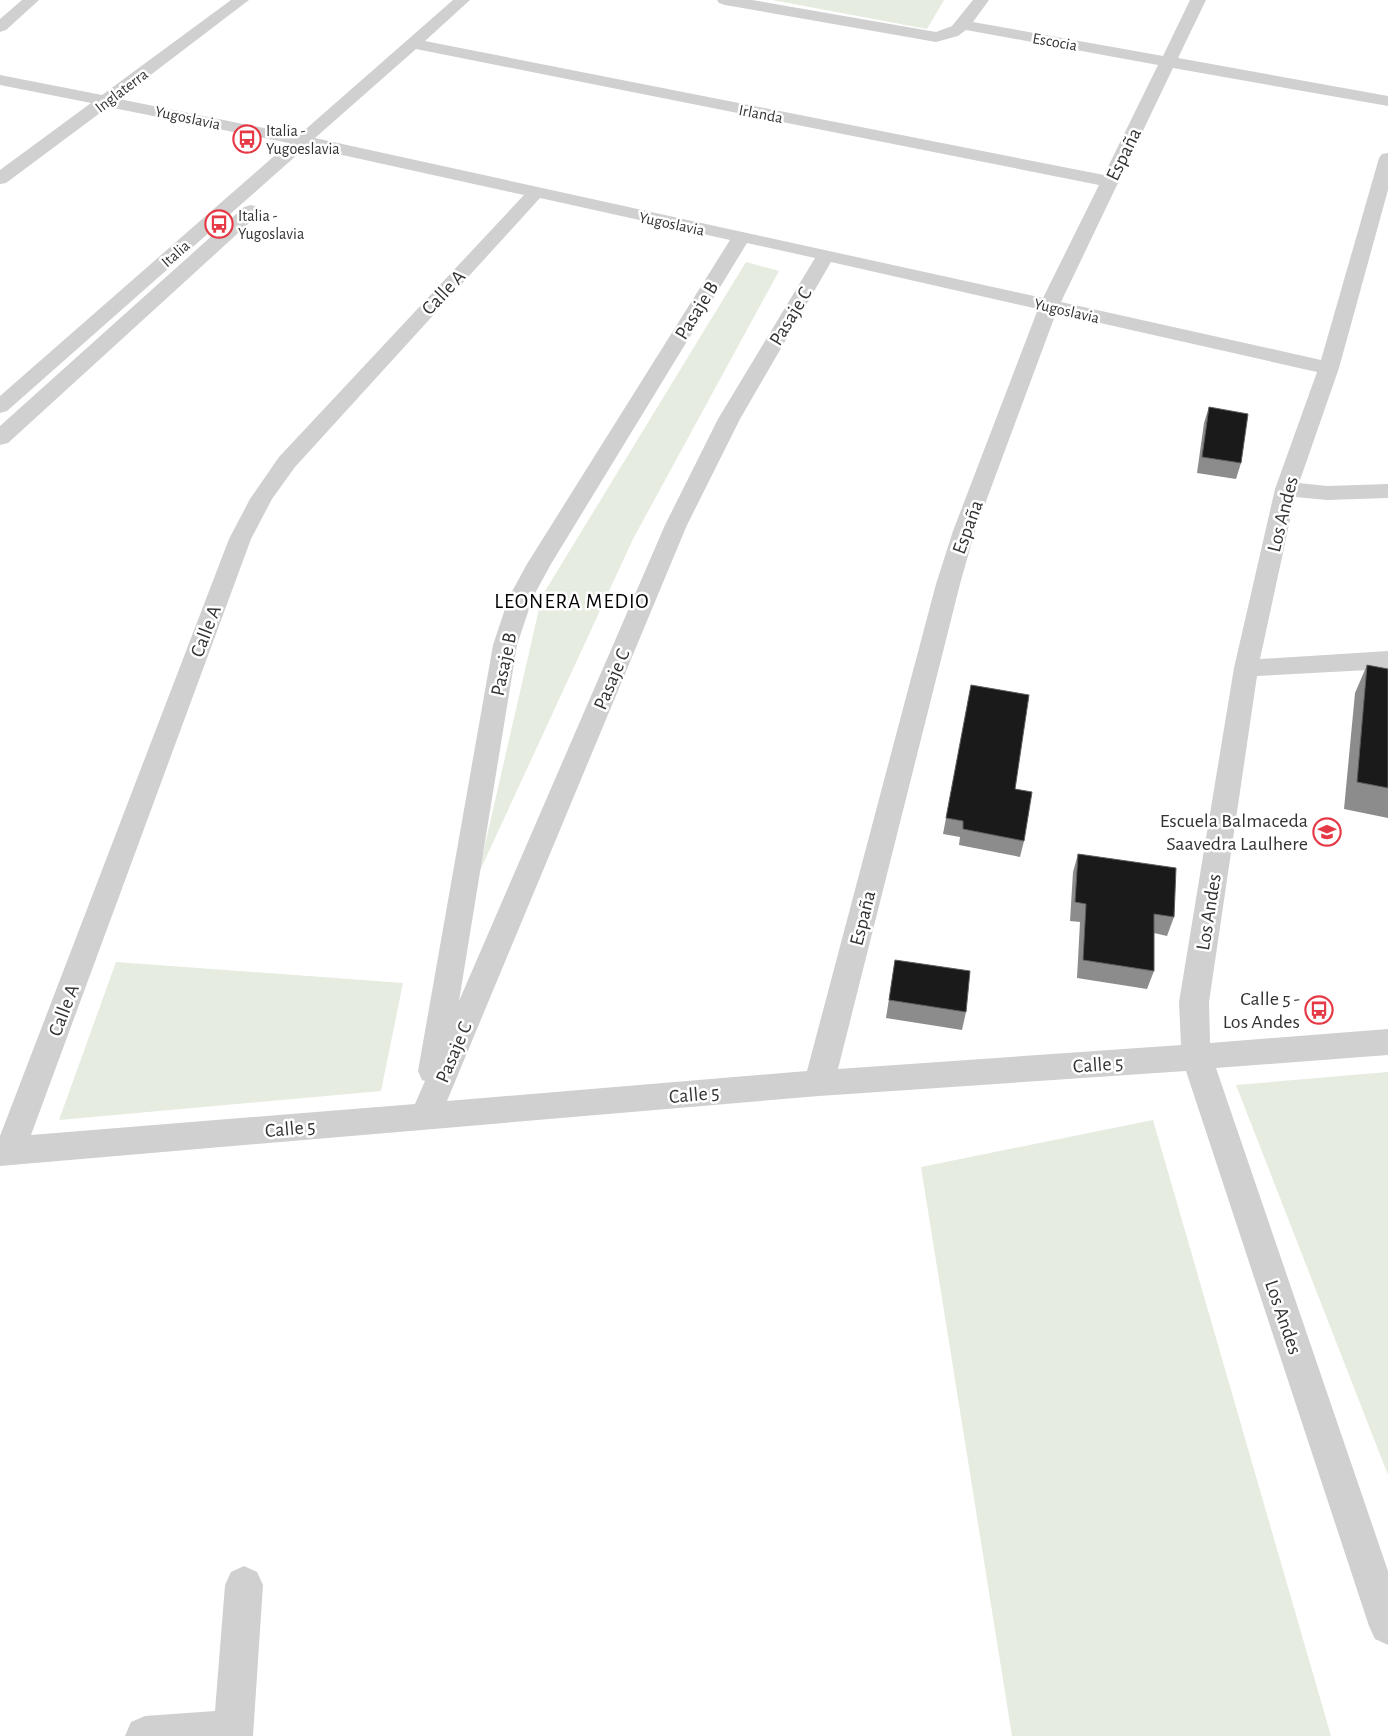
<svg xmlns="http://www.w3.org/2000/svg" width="1388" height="1736" font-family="'Alegreya Sans',sans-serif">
<rect width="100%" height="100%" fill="#fff"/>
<!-- green -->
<path fill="#e6ecdf" d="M772 0H944L927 29Z
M746 262 779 271 633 539 478 875 542 596Z
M116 962 403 983 381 1091 59 1120Z
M1388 1072V1475L1236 1085Z
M1153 1120 1331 1736H1012L921 1167Z"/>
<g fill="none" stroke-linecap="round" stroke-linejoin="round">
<!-- minor -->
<path fill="#d0d0d0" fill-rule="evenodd" d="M22 0H39L6 30 0 32V19Z
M231 0H249L119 99 299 135 453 0H470L425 41 1104 175 1158 65 966 30 958 36 936 42 725 5 719 3 717 0H752L936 32 952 26 973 0H989L973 22 1163 56 1190 0H1206L1178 58 1388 96V106L1173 68 1061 302 1321 360 1379 158 1382 154 1388 153V190L1339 368 1299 483 1327 486 1388 484V498L1327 500 1295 497 1260 659 1388 651V669L1257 676 1209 1002 1210 1043 1388 1029V1055L1216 1068 1388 1571V1645L1375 1639 1369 1626 1186 1071 819 1096 0 1166V1136L229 539 250 499 279 457 524 195 306 147 7 411 0 413V396L289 143 108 107 6 183 0 184V170L91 103 0 85V75L102 95ZM416 49 1099 185 1043 298 315 138ZM540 198 730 240 527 564 509 597 493 645 418 1071 422 1080 425 1081 415 1104 31 1135 251 539 272 499 295 467ZM747 243 815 258 718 419 665 525 459 1001 517 645 533 597 551 564ZM831 262 1038 309 953 531 936 584 807 1071 447 1101 687 525 740 419ZM1056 313 1317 372 1275 489 1234 668 1179 1002 1181 1045 838 1069 960 584 975 531Z
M251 205 258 207 260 211 258 215 8 443 0 445V426L244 207Z
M244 1566 257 1572 263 1585 253 1736H125L131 1722 145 1716 215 1711 225 1585 231 1572Z"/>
</g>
<!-- wall -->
<path fill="#8c8c8c" d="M1209 407 1241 463 1236 479 1197 473 1204 423Z
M1367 665 1388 669V818L1344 809 1355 693Z
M1015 789 1024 841 1020 857 959 845 960 837 943 834 946 818Z
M1078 854 1174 917 1167 936 1154 933V971L1147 989 1077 978 1080 922 1070 921 1073 872Z
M895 960 966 1012 962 1030 886 1018Z"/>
<!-- building -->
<path fill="#1a1a1a" stroke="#5f5f5f" d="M1209 407 1248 414 1241 463 1202 457Z
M1367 665 1388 669V788L1357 782Z
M971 685 1029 695 1015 789 1032 792 1024 841 963 829V821L946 818Z
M1078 854 1176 868 1174 917 1154 914V971L1083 960 1086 904 1075 902Z
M895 960 970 971 966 1012 889 1000Z"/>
<!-- icons -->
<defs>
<g id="bus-ring" transform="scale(1.4375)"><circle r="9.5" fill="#fff" stroke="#e63946" stroke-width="1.5"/><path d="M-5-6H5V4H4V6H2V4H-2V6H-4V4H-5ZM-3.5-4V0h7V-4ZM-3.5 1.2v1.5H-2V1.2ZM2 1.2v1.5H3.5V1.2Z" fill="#e63946"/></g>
<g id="school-ring" transform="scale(1.4375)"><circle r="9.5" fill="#fff" stroke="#e63946" stroke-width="1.5"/><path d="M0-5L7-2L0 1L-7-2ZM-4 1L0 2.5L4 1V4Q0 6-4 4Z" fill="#e63946"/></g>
</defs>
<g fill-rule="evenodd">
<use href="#bus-ring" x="247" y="139"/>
<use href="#bus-ring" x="219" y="224"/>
<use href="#school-ring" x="1327" y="832"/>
<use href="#bus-ring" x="1319" y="1010"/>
</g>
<g text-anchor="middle" stroke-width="5" stroke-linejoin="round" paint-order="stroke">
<!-- far-street labels -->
<g font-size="16" fill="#333" stroke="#fff">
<text transform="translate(1055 41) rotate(10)" y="6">Escocia</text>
<text transform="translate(121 90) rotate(-37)" y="6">Inglaterra</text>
<text transform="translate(761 113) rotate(11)" y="6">Irlanda</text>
<text transform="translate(188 117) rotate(12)" y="6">Yugoslavia</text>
<text transform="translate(672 223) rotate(12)" y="6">Yugoslavia</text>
<text transform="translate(175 253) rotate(-41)" y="6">Italia</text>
<text transform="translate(1067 310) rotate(13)" y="6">Yugoslavia</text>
</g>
<!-- far-poi labels -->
<g font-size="16" fill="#333" stroke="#fff" text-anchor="start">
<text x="266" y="136">Italia -<tspan x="266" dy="18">Yugoeslavia</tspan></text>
<text x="238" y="221">Italia -<tspan x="238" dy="18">Yugoslavia</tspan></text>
</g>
<!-- street labels -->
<g font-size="20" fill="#333" stroke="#fff">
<text transform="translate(1123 154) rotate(-64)" y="7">España</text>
<text transform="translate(443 292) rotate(-47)" y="7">Calle A</text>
<text transform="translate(696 310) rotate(-58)" y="7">Pasaje B</text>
<text transform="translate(790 316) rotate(-59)" y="7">Pasaje C</text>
<text transform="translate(1282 514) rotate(-76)" y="7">Los Andes</text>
<text transform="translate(967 527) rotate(-70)" y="7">España</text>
<text transform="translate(205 631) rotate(-69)" y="7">Calle A</text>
<text transform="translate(503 664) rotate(-78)" y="7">Pasaje B</text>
<text transform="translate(611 679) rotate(-67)" y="7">Pasaje C</text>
<text transform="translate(1208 912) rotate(-81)" y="7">Los Andes</text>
<text transform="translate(862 918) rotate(-76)" y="7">España</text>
<text transform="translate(63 1010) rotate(-69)" y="7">Calle A</text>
<text transform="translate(453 1052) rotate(-67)" y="7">Pasaje C</text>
<text transform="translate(1098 1064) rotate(-4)" y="7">Calle 5</text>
<text transform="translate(694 1094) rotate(-5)" y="7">Calle 5</text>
<text transform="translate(290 1128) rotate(-5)" y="7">Calle 5</text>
<text transform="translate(1284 1317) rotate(71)" y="7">Los Andes</text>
</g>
<!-- poi labels -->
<g font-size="20" fill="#333" stroke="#fff" text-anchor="end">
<text x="1308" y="827">Escuela Balmaceda<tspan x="1308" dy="23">Saavedra Laulhere</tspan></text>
<text x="1300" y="1005">Calle 5 -<tspan x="1300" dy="23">Los Andes</tspan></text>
</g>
<!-- neighbourhood labels -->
<g font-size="21" letter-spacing="1" fill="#000" stroke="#fff">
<text x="572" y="608">LEONERA MEDIO</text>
</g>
</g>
</svg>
